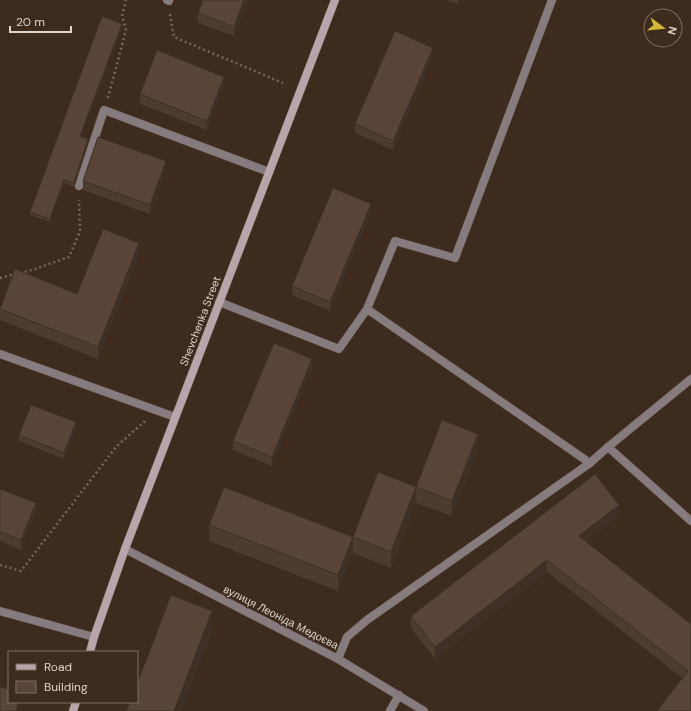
<svg xmlns="http://www.w3.org/2000/svg" width="691" height="711" font-family="'DM Sans',sans-serif">
<rect width="100%" height="100%" fill="#3d2b1e"/>
<g fill="none" stroke-linecap="round" stroke-linejoin="round">
<!-- service casing -->
<g stroke="#57463a" stroke-width="9">
<path id="service" d="M167 0 169 1
M79 186 104 110 269 172
M219 302 339 349 367 309 590 463
M367 309 395 241 455 258 552 0
M0 354 175 417
M608 447 691 521"/>
</g>
<!-- minor casing -->
<g stroke="#57463a" stroke-width="9">
<path id="minor" d="M125 549 338 659 424 711
M0 611 94 637
M338 659 347 637 367 620 590 463 608 447 691 379
M390 711 399 695"/>
</g>
<!-- secondary casing -->
<g stroke="#57463a" stroke-width="9">
<path id="secondary" d="M90 652 94 637 125 549 335 0
M73 711 76 702"/>
</g>
<!-- path -->
<path stroke="#76665b" stroke-width="2.5" stroke-dasharray="2 3" stroke-linecap="butt" d="M170 14 174 37 283 83
M108 98 126 30 122 16 126 0
M20 273 35 269 69 257 80 231 79 200
M0 278 15 274
M0 565 21 571 116 447 145 421"/>
<!-- service -->
<use href="#service" stroke="#867b7f" stroke-width="8"/>
<!-- minor -->
<use href="#minor" stroke="#867b7f" stroke-width="8"/>
<!-- secondary -->
<use href="#secondary" stroke="#b8a5ac" stroke-width="8"/>
</g>
<!-- wall -->
<path fill="#4c3b2f" d="M248 0 234 36 198 23V13Z
M446 0H459L457 4Z
M122 27 81 137 88 142 74 187 64 183 50 222 30 215V212Z
M433 57 393 150 355 133V124Z
M224 86 207 130 140 104V94Z
M166 170 150 214 83 190V181Z
M371 213 330 311 292 295V286Z
M139 255 98 359 0 320V308L77 294Z
M312 368 272 466 233 450V441Z
M76 429 64 459 19 441V435Z
M478 450 452 516 416 503 391 568 353 553 338 591 209 541V525L353 537 416 487Z
M0 489 36 512 21 550 0 541Z
M619 516 586 542 691 624V711L682 678 547 572 435 659 411 628V616Z"/>
<!-- shaded-wall -->
<path fill="#3e3026" d="M244 0H248L234 36V27Z
M122 24V27L80 140V136Z
M433 48V57L393 150V141Z
M224 77V86L207 130V121Z
M88 139V142L74 187V183Z
M166 161V170L150 214V205Z
M64 180V183L50 222V219Z
M371 204V213L330 311V302Z
M139 243V255L98 359V347Z
M312 359V368L272 466V457Z
M76 422V429L64 459V453Z
M478 434V450L452 516V501Z
M416 487V503L391 568V552Z
M36 503V512L21 550V540Z
M619 505V516L579 548V536Z
M353 537V553L338 591V575Z
M547 560V572L435 659V647Z
M212 611V633L182 711H174Z
M18 702V711H16Z"/>
<!-- building -->
<path fill="#584537" stroke="#3e3026" d="M203 0H244L234 27 198 13Z
M102 16 122 24 80 136 88 139 74 183 64 180 50 219 30 212Z
M395 31 433 48 393 141 355 124Z
M157 50 224 77 207 121 140 94Z
M98 137 166 161 150 205 83 181Z
M333 188 371 204 330 302 292 286Z
M103 229 139 243 98 347 0 309 15 269 77 294Z
M274 343 312 359 272 457 233 441Z
M31 405 76 422 64 453 19 435Z
M442 420 478 434 452 501 416 487Z
M378 472 416 487 391 552 353 537Z
M595 474 619 505 579 536 691 624V711H657L688 671 547 560 435 647 411 616Z
M224 487 353 537 338 575 209 525Z
M0 489 36 503 21 540 0 532Z
M171 595 212 611 174 711H126L130 702H137V684Z
M0 687 9 689V702H18L16 711H0Z"/>
<g text-anchor="middle" stroke-width="3" stroke-linejoin="round" paint-order="stroke">
<!-- street labels -->
<g font-size="11" fill="#dfd4cc" stroke="#3d2b1e">
<text transform="translate(200 321) rotate(-69)" y="4">Shevchenka Street</text>
<text transform="translate(281 617) rotate(27)" y="4">вулиця Леоніда Медоєва</text>
</g>
</g>
<!-- legend -->
<rect x="8" y="651" width="130" height="52" fill="#3d2b1e" stroke="#7e6f64"/>
<rect x="16" y="664" width="20" height="6" fill="#b8a5ac" stroke="#7e6f64"/>
<text x="44" y="671" font-size="12" fill="#dfd4cc">Road</text>
<rect x="16" y="681" width="20" height="12" fill="#584537" stroke="#7e6f64"/>
<text x="44" y="691" font-size="12" fill="#dfd4cc">Building</text>
<!-- north arrow -->
<g transform="translate(663 28) rotate(106)"><circle r="19" fill="#3d2b1e" stroke="#7e6f64"/>
<path d="M0-3L7 15L0 10L-7 15Z" fill="#d2b736"/>
<text y="-6" font-size="11" font-weight="bold" text-anchor="middle" fill="#dfd4cc">N</text>
</g>
<!-- scale -->
<path d="M10 26v6h61v-6" fill="none" stroke="#dfd4cc" stroke-width="2"/>
<text x="16" y="26" font-size="12" fill="#dfd4cc" stroke="#3d2b1e" stroke-width="3" paint-order="stroke">20 m</text>
</svg>
